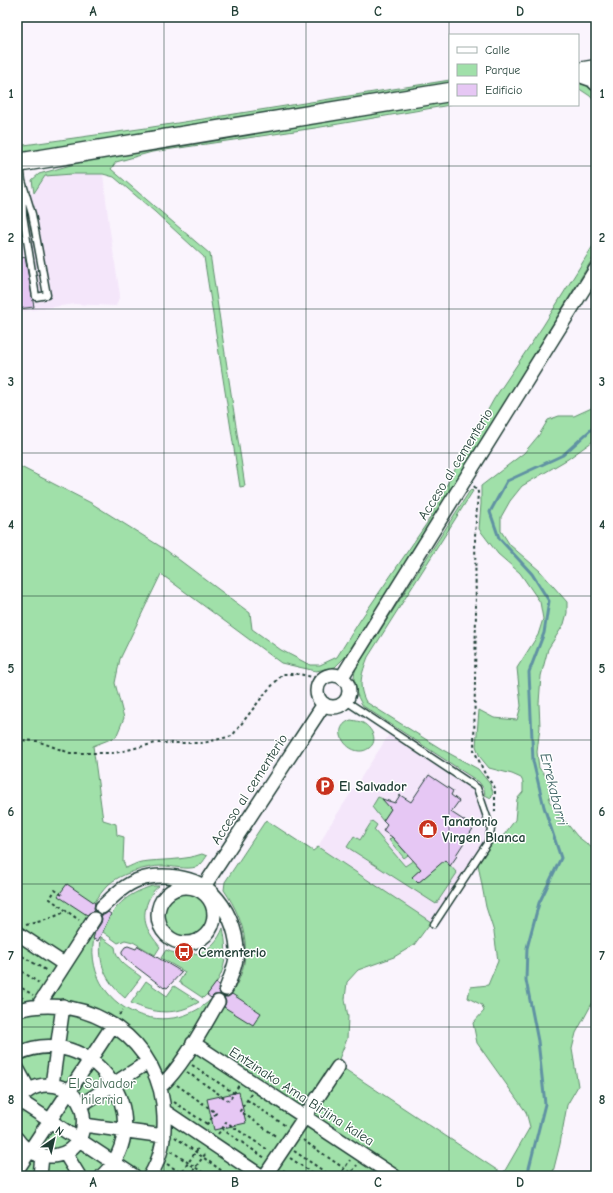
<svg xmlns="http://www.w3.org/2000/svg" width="613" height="1193" font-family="'Comic Neue',sans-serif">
<rect width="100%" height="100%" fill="#faf4fd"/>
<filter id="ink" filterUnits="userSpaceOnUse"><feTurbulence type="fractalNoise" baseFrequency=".025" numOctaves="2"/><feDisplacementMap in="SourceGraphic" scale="8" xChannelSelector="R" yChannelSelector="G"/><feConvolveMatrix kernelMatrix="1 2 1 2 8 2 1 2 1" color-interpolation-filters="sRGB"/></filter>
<g filter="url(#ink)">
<!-- built -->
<path fill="#f4e6fa" d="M72 174H103L109 225 120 295 116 306 75 304 17 312V192L34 193 45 176Z
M394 727 479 782 484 789 494 831 493 842 438 927 318 847 328 828Z"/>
<!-- green -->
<path fill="#a0e0a9" stroke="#608e6e" d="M450 80V85L17 155V146L146 128Z
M578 81 589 85 596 91V103L590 96 578 88Z
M450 100V105L315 128 152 152 116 162 111 169 210 254 245 486 240 487 204 257 155 212 114 177 103 174H72L45 176 34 193 32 180 39 174 96 158Z
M596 241V253L424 535 345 657 335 667 316 671 281 663 161 574 120 659 115 683 124 718 116 737 93 746 103 820 116 824 117 835 124 837 123 861 126 868C131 866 136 863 141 862 162 859 182 861 202 854L207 856C204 860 201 866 196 867 186 870 173 866 162 866 147 866 119 874 108 885 103 890 98 897 95 902L105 909C101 917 97 924 95 932 77 1009 175 1052 222 987L232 993C254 957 247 924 224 890L225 882 266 820 313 851 318 847 431 922 414 945 394 957 358 970 347 982 345 999 348 1017 347 1039 337 1064 503 1174 530 1127 526 1112 477 1043 473 1023 484 1011 482 1005 468 998 470 987 488 985 498 961 494 932 486 907 478 864 493 842 504 835 515 820 517 799 523 792V782L521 778 512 774 489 768 480 757 476 746 479 710 494 718 517 720 521 706 517 668 538 635 543 619 540 602 520 573 498 554 479 529 481 504V486L524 453 539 435 548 420 559 416H574L596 406V439L568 459 522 486 510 501 501 517V531L510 545 540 571 567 602V613L564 624 548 649 541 676 539 703 540 727 537 752 539 768 551 782 549 801 577 836 596 851V996L576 1033 572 1049 578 1086 567 1105 560 1144 552 1176H17V465L91 503 166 550 250 613 252 629 281 650 310 665H320L337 657 361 619 427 523 453 473 494 399 543 326Z
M471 489 473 491 368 657C362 673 357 685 366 702L443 750 478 769 490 784 493 792 491 798 485 795 484 789 479 782 363 706C356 695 351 681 356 668Z
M351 720C356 721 359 721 363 723 372 728 379 741 369 748 352 761 326 729 351 720Z
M378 797 383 799 391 809 383 821 372 807Z
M372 821 377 825 374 830 405 866 414 860 421 869 412 877 418 883 440 864 435 849 457 873 436 904 347 847 354 836 360 840Z
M392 837 408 855 404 858 389 840Z
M152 886H159C153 890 151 895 148 901 140 921 148 932 160 947L155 955 133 942 125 940 118 943 103 932C113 906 125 895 152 886Z
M164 916a22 22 0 1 1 44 0a22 22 0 1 1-44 0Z
M223 928C229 956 225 979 203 998L179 982 185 972 161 958 166 950C190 960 213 954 223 928Z
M101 937 115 947C116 962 130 968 141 977L125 998C105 981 98 964 101 937Z
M146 981 167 996 174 986 199 1002C176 1016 154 1014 131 1003Z"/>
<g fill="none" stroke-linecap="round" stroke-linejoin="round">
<!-- stream -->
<path stroke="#6092a3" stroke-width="3" d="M527 1176 545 1104 538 1041 526 980 527 948 539 903 561 858 544 807 533 761 529 672 544 633 549 601 532 574 499 538 490 512 507 481 563 455 596 425"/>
</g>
<!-- building -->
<path fill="#e6c7f4" stroke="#1f3d34" d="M25 257 34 307 17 309V259Z
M429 775 453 791 451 795 459 801 451 812 474 827 456 855 457 856 450 866 445 860 418 883 412 877 421 869 392 837 383 831 387 825 383 821 391 809 382 799 395 803 400 795 411 802Z
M67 884 95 903 94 908 95 911 91 912 87 915 58 896Z
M108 912 111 914 98 941 93 939 95 932 101 923 102 919 101 915H104Z
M128 946 136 949 138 946 182 972 167 988 165 987 164 988 127 960 122 954V951L125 947Z
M216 983 219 985 218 990 221 995H214L211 998 207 995Z
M232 994 261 1013 253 1025 224 1007 226 1002 224 997H228Z
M239 1092 246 1123 214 1130 207 1099Z"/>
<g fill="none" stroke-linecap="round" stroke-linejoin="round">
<!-- lane casing -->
<g stroke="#1f3d34" stroke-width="9">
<path id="lane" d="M20 164 22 181 32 214 47 295 36 297 23 215 22 181
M346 701 477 788 491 829 488 842 434 924"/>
</g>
<!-- street casing -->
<g stroke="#1f3d34" stroke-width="16">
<path id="street" d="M578 75 592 80 596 84
M317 691a16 16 0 1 1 32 0a16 16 0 1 1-32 0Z
M342 677 596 269
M158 915a28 28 0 1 1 56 0a28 28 0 1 1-56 0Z
M201 891 324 704
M102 907C113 897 124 885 138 880 161 872 196 876 213 894 227 908 236 929 237 949 237 963 231 976 226 989
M17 933 64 964
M38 1006 94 919
M17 1010C89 991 163 1041 164 1117 165 1138 161 1158 150 1176
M193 1043 394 1176
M17 1054C92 1019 162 1118 102 1176
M17 1068 29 1090
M52 1085 63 1006
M160 1087C183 1066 202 1029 218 1002
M17 1099 134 1176
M17 1103C23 1092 35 1085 47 1085 96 1085 95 1157 48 1156 35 1156 24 1149 17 1139
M81 1105 148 1062
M164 1111 261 1176
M84 1125 164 1136
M65 1153 79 1176
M17 1170 113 1025
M40 1176 42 1156
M265 1176 338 1067"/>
</g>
<!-- secondary casing -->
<g stroke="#1f3d34" stroke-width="21">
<path id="secondary" d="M578 72 596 69
M17 163 450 92"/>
</g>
<!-- path -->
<path stroke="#1f3d34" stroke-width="2" stroke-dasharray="3 3" stroke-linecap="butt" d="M474 486 478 492 475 536 476 610 474 750 486 776 495 788V811L493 812
M17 740 37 741 70 753H115L156 743H203L232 736 266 692 283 674H299L321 679
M62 895 55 890 50 899 79 920
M26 925 49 919 67 911
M17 953 47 971
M17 968 39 983
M17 985 33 995
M17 994 23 998
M119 1015 123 1010
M192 1065 234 1093
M250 1068 253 1064
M187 1072 229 1101 239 1085
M177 1085 216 1113 207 1124 206 1127
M251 1094 240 1111 277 1137
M247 1100 286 1126
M174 1102 207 1124
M222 1129 226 1122 268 1150
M218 1134 222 1129 265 1158
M175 1137 229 1176
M303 1140 355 1176
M171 1151 208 1176
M294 1151 331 1176
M290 1158 317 1176
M167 1164 186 1176
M283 1170 292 1176
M179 1176 199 1147
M189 1176 206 1153
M339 1176 350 1160
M349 1176 357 1165"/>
<!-- lane -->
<use href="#lane" stroke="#fff" stroke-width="6"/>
<!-- street -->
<use href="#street" stroke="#fff" stroke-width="13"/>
<!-- secondary -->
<use href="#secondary" stroke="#fff" stroke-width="18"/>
</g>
</g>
<!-- grid -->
<path fill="none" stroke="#1f3d34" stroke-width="1" stroke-opacity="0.55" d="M164 17V1176M306 17V1176M449 17V1176M17 166H596M17 309H596M17 453H596M17 596H596M17 740H596M17 884H596M17 1027H596"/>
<!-- icons -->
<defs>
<g id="parking-disc" transform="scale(1)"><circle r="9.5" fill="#c8321e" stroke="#fff"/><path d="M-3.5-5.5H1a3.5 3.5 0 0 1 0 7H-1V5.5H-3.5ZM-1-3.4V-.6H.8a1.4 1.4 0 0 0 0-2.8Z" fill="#fff"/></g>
<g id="shop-disc" transform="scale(1)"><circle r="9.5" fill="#c8321e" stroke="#fff"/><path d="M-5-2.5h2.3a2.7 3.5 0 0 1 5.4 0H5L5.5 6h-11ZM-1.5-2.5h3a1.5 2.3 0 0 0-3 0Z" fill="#fff"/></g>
<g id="bus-disc" transform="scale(1)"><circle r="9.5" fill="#c8321e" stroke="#fff"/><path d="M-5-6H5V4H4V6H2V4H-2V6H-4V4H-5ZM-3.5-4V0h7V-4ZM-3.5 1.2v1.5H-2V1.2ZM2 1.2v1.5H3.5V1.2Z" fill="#fff"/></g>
</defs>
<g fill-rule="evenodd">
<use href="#parking-disc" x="325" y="786"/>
<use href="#shop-disc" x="428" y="829"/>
<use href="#bus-disc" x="184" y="952"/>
</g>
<g text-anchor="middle" stroke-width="3" stroke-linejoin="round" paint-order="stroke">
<!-- street labels -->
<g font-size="14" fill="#1f3d34" stroke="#fff">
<text transform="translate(455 464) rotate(-58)" y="5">Acceso al cementerio</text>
<text transform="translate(249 789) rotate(-57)" y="5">Acceso al cementerio</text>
<text transform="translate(302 1096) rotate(33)" y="5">Entzinako Ama Birjina kalea</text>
</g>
<!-- poi labels -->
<g font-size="14" font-weight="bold" fill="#1f3d34" stroke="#fff" text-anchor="start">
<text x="339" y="791">El Salvador</text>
<text x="442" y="826">Tanatorio<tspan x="442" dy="16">Virgen Blanca</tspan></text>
<text x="198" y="957">Cementerio</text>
</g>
<!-- park labels -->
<g font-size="14" fill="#3f6651" stroke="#fff">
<text x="102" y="1088">El Salvador<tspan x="102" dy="16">hilerria</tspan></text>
</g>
<!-- water labels -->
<g font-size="15" font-style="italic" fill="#3a6062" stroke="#fff">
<text transform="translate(554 789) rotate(76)" y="5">Errekabarri</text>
</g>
</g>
<!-- margin -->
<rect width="613" height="1193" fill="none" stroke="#fff" stroke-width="44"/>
<!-- legend -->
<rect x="449" y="34" width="130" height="72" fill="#ffffff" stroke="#a5b1ae"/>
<rect x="457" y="47" width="20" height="6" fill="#ffffff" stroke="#a5b1ae"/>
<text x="485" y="54" font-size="12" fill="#1f3d34">Calle</text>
<rect x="457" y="64" width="20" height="12" fill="#a0e0a9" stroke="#a5b1ae"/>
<text x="485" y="74" font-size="12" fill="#1f3d34">Parque</text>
<rect x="457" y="84" width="20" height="12" fill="#e6c7f4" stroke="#a5b1ae"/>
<text x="485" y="94" font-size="12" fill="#1f3d34">Edificio</text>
<!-- north arrow -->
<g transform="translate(54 1139) rotate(34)" stroke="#ffffff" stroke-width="3" paint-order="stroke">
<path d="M0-3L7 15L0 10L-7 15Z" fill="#1f3d34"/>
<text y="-6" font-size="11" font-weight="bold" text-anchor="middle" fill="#1f3d34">N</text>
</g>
<rect x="22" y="22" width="569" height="1149" fill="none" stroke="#1f3d34" stroke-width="1.5"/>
<g font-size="13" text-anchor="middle" font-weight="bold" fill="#1f3d34">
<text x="93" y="16">A</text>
<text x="235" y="16">B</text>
<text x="378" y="16">C</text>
<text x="520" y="16">D</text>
<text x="11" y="98">1</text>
<text x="602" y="98">1</text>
<text x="11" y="242">2</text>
<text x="602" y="242">2</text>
<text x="11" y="386">3</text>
<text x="602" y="386">3</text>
<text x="11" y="529">4</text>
<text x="602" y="529">4</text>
<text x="11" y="673">5</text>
<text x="602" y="673">5</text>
<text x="11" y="816">6</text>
<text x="602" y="816">6</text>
<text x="11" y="960">7</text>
<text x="602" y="960">7</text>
<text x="11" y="1104">8</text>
<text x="602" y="1104">8</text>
<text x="93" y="1187">A</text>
<text x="235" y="1187">B</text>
<text x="378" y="1187">C</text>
<text x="520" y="1187">D</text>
</g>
</svg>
